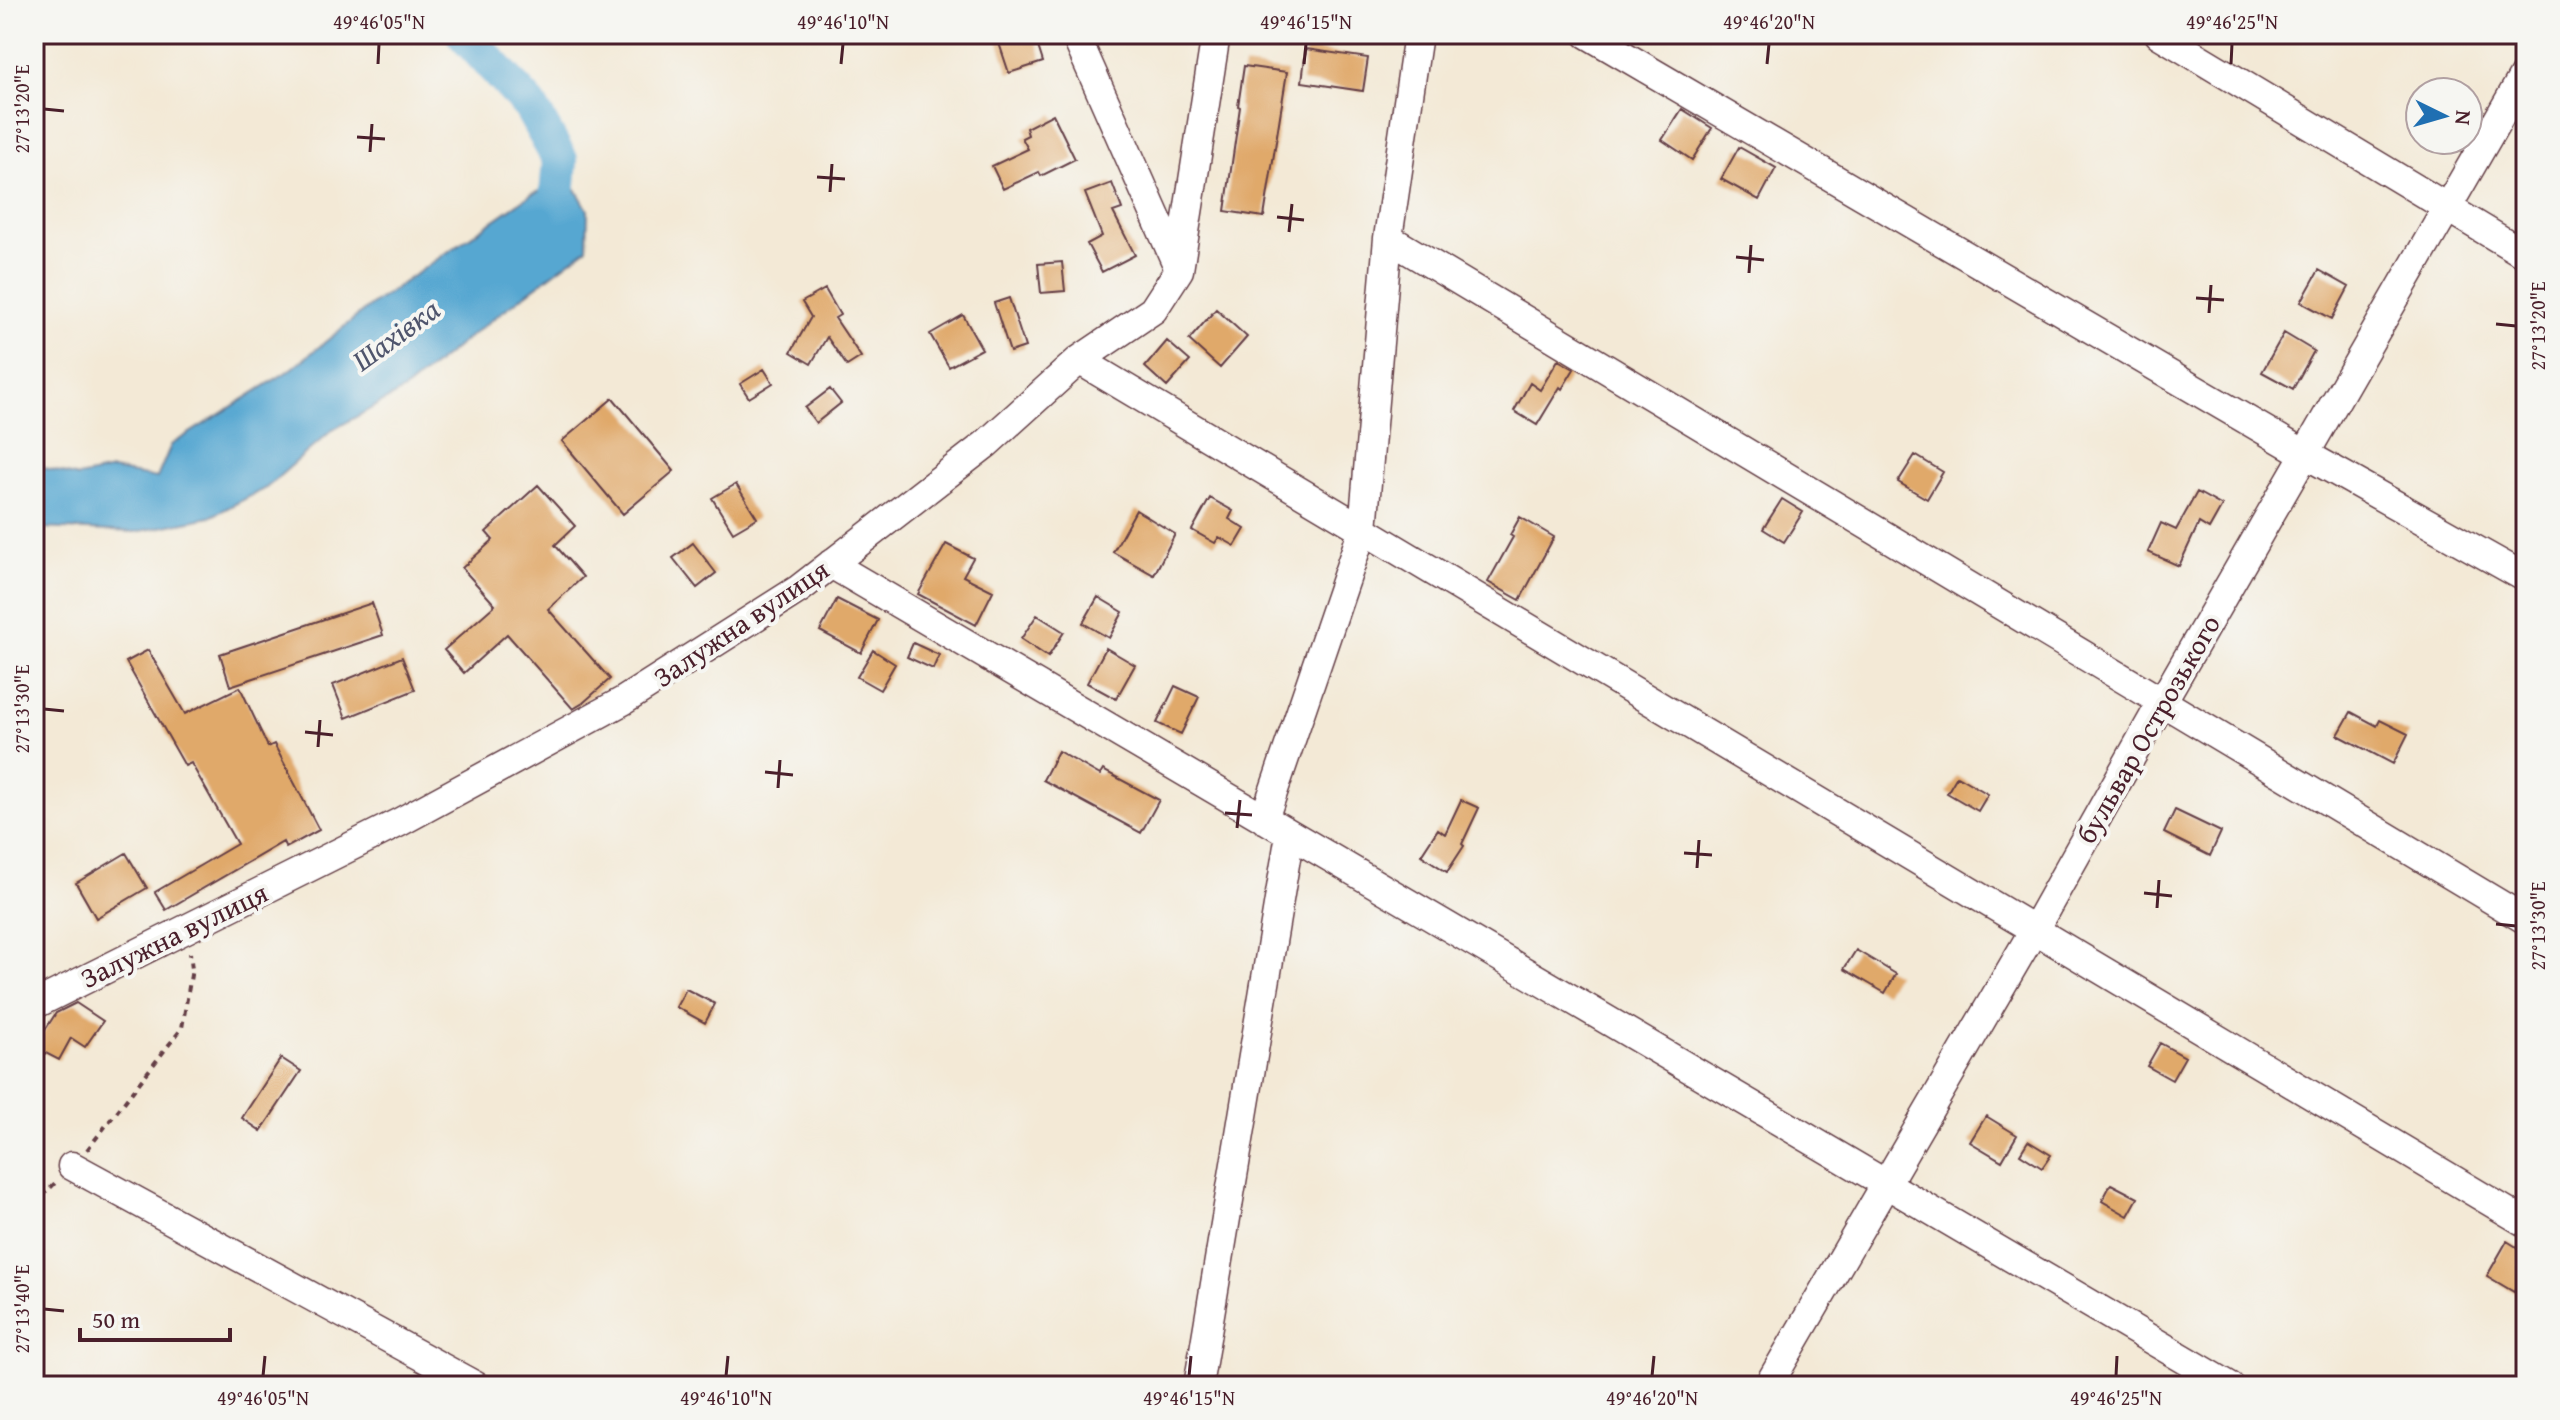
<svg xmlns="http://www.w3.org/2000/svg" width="2560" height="1420" font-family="'Gentium Book Plus',serif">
<rect width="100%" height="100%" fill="#f6f6f2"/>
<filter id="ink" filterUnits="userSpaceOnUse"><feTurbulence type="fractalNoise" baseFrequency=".0125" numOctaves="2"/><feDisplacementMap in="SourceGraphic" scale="16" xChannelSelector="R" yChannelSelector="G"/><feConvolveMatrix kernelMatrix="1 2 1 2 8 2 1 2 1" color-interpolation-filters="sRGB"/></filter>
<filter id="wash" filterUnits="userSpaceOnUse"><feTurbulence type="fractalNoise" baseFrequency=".006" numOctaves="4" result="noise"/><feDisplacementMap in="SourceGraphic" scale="32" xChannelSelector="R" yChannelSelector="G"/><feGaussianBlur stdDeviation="1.8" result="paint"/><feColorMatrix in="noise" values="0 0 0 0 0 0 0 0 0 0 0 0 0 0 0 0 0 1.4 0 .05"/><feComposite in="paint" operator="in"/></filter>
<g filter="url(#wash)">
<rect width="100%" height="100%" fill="#f3e9d6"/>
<!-- water -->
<path fill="#57a7d1" stroke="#50637e" stroke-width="2" d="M561 184 576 189 588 210 587 248 474 333 404 390 331 431 266 488 210 517 136 532 40 528 34 525V465L78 477 112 470 157 478 171 445 293 368 371 305 532 194Z"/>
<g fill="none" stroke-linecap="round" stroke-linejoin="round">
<!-- river -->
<path stroke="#57a7d1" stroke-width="36" d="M464 34 530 106 560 160 555 220 543 229"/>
</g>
<g id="blocks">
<!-- building -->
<path fill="#e0a96a" d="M996 34H1034L1043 62 1009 73Z
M1306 49 1368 58 1363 91 1302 82Z
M1244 66 1287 72 1264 217 1225 211 1240 107 1238 106Z
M1682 109 1712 128 1692 160 1662 140Z
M1053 114 1075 159 1041 176 1039 172 1003 189 992 166 1028 149 1022 138 1028 135 1026 128Z
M1739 147 1776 168 1759 200 1721 179Z
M1112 183 1122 209 1113 212 1135 255 1102 272 1087 244 1102 236 1085 193Z
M1062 262 1065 291 1041 293 1038 264Z
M2319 270 2349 287 2332 319 2301 302Z
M825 289 840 315 835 318 861 357 847 366 827 337 811 364 791 352 811 317 802 302Z
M1009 298 1025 347 1010 352 994 303Z
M1216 309 1247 337 1220 368 1189 340Z
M963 315 982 349 949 367 930 334Z
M2284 333 2314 351 2293 389 2262 372Z
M1167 341 1190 361 1167 387 1145 367Z
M1558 360 1574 369 1562 389 1560 387 1537 425 1514 411 1530 383 1540 390Z
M764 369 773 383 749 398 740 384Z
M830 389 841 403 816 423 805 408Z
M613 398 674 471 623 514 562 441Z
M1915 455 1943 472 1927 499 1898 482Z
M736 484 757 518 733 532 712 498Z
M538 485 575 526 555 545 583 577 548 609 610 679 583 703 573 709 507 634 464 673 444 650 495 605 462 568 493 540 486 532Z
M2197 492 2222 506 2209 529 2199 523 2179 566 2148 552 2161 523 2176 530Z
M1210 498 1233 511 1229 519 1245 529 1235 546 1219 537 1215 543 1192 530Z
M1782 499 1803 512 1784 542 1763 529Z
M1136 510 1175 534 1154 575 1113 552Z
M1520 517 1554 537 1520 600 1488 582 1513 537 1510 535Z
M693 543 716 573 697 588 673 558Z
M946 544 973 558 963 576 993 591 976 625 918 594Z
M1098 597 1123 612 1109 638 1083 623Z
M837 599 878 620 861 653 820 631Z
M372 603 383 635 230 686 220 654Z
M1037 615 1064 632 1048 657 1021 639Z
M913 643 939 655 933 669 907 657Z
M1106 648 1135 665 1116 699 1087 683Z
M148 650 185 714 240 687 268 747 274 744 319 830 286 848 283 842 166 910 155 892 237 844 191 763 185 766 126 662Z
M873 650 895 664 880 690 857 677Z
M402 657 415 690 346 718 333 685Z
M1175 686 1199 697 1181 734 1157 723Z
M2351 712 2377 726 2380 720 2408 734 2393 764 2338 735Z
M1058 751 1100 775 1103 770 1159 800 1141 833 1043 780Z
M1957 776 1988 794 1978 811 1947 793Z
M1461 800 1479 808 1462 844 1464 846 1447 872 1421 855 1438 829 1445 834Z
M2175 810 2221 832 2210 856 2164 833Z
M126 853 147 888 96 918 76 883Z
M1856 950 1896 974 1885 993 1844 969Z
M686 989 715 1004 705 1023 676 1007Z
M76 1003 103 1021 85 1047 71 1038 59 1060 34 1047 56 1013Z
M2160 1043 2185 1057 2172 1080 2147 1066Z
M281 1058 301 1071 261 1131 242 1118Z
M1986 1116 2017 1135 2002 1161 1970 1142Z
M2028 1141 2051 1155 2042 1168 2020 1154Z
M2111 1184 2138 1198 2128 1216 2102 1201Z
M2507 1241 2526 1253V1271L2514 1292 2487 1276Z"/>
</g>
</g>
<g filter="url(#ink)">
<use href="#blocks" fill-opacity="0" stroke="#633d45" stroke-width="2"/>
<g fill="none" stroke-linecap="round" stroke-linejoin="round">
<!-- minor casing -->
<g stroke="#633d45" stroke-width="31">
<path id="minor" d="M1075 34 1179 269
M1587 34 2305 454 2526 578
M2159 34 2526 255
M1388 238 2526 920
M1079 360 2526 1223
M831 564 2230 1386
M1264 819 1363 529 1388 238 1418 34
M34 1005 400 822 623 701 799 589 986 444 1079 360 1153 310 1179 270 1216 34
M72 1166 476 1386
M1198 1386 1290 834
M1768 1386 2034 930 2162 702 2526 71"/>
</g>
<!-- path -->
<path stroke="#633d45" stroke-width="4" stroke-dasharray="6 6" stroke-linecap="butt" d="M87 1150 182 1028 192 969 190 953
M34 1205 56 1182"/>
<!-- minor -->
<use href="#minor" stroke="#fff" stroke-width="28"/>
</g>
</g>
<!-- ticks -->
<path fill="none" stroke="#4a1f2b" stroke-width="3" d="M378 64 379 44M841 64 843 44M1304 64 1306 44M1767 64 1769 44M2231 64 2232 44M44 109 64 111M357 137 385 139M370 152 372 124M817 177 845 179M830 192 832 164M1277 217 1304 220M1289 232 1292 204M1736 257 1764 260M1749 273 1751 245M2196 298 2224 300M2209 313 2211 285M2496 324 2516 326M44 709 64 711M305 732 333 735M318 747 320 720M765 772 793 775M778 788 780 760M1225 813 1252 815M1237 828 1240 800M1684 853 1712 855M1697 868 1699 840M2144 893 2172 896M2157 908 2159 880M2496 924 2516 926M44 1309 64 1311M263 1376 265 1356M726 1376 728 1356M1189 1376 1191 1356M1652 1376 1654 1356M2116 1376 2117 1356"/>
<g text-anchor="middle" stroke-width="8" stroke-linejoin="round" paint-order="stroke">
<!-- street labels -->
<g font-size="28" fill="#4a1f2b" stroke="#f6f6f2">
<text transform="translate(741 623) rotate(-34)" y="10">Залужна вулиця</text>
<text transform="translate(2148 729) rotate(-60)" y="10">бульвар Острозького</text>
<text transform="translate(174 935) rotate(-26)" y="10">Залужна вулиця</text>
</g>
<!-- water labels -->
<g font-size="30" font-style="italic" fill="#4f556d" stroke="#f6f6f2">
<text transform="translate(396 335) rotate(-36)" y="10">Шахівка</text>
</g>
</g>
<!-- margin -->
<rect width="2560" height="1420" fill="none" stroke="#f6f6f2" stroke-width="88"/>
<!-- north arrow -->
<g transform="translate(2444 116) rotate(95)"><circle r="38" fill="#f6f6f2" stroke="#b1a0a2" stroke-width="2"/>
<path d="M0-6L14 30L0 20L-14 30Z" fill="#1f6fb2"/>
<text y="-12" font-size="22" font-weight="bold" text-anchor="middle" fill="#4a1f2b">N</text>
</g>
<!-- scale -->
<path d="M80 1328v12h150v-12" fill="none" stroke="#4a1f2b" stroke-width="4"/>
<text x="92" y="1328" font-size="24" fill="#4a1f2b" stroke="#f6f6f2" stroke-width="6" paint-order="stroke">50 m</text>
<rect x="44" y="44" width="2472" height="1332" fill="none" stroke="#4a1f2b" stroke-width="3"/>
<g font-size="20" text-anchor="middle" fill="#4a1f2b">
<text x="379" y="29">49°46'05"N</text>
<text x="843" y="29">49°46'10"N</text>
<text x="1306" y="29">49°46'15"N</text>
<text x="1769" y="29">49°46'20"N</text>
<text x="2232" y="29">49°46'25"N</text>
<text transform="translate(22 109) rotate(-90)" y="7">27°13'20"E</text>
<text transform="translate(2538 326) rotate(-90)" y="7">27°13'20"E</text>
<text transform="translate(22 709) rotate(-90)" y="7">27°13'30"E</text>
<text transform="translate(2538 926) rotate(-90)" y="7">27°13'30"E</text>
<text transform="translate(22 1309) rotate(-90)" y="7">27°13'40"E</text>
<text x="263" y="1405">49°46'05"N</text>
<text x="726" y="1405">49°46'10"N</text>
<text x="1189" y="1405">49°46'15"N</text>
<text x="1652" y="1405">49°46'20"N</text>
<text x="2116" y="1405">49°46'25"N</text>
</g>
</svg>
